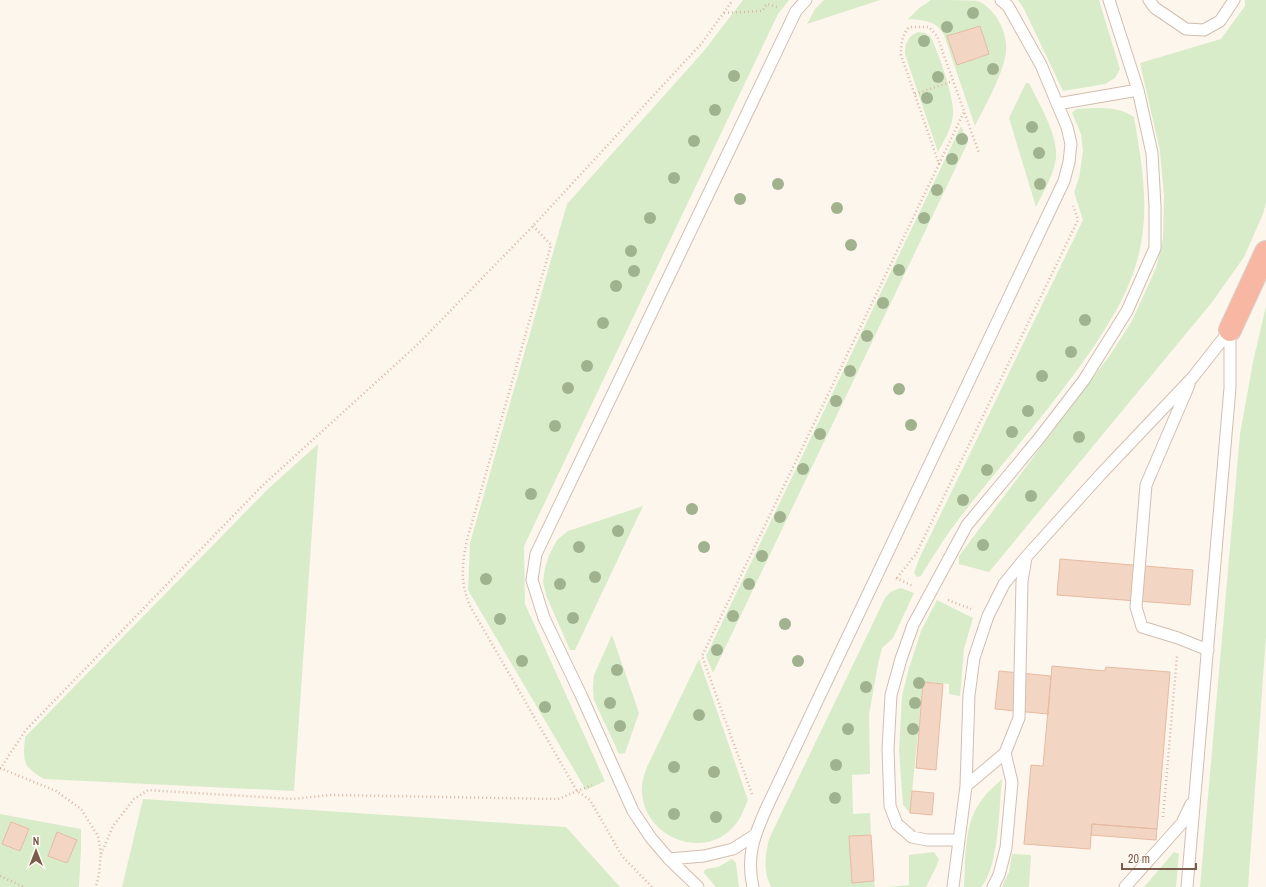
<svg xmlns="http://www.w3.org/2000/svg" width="1266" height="887" font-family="'Archivo Narrow',sans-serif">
<rect width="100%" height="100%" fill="#fdf6ec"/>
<!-- green -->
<path fill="#d8ecc9" d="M743 0H789L778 14 524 546 525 604 605 781 586 790 468 590 470 543 567 204 703 52Z
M824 0H880L807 24 815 9Z
M931 0C941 0 969 0 977 1 985 3 992 11 997 18 1003 28 1007 39 1006 50 1006 69 984 108 975 126L944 35C935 19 924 21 908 19L919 8Z
M1018 0H1099L1120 69 1115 78 1105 84 1063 91 1024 9Z
M1245 0H1266V202L1263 214 1244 257 1213 301 989 572 959 564V556L1110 355 1132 321 1156 268 1163 238 1164 196 1160 151 1140 63 1221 39 1245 6Z
M918 32 925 33 931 37C938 52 955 99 953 115 952 128 944 140 938 152L905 54C905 43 908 36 918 32Z
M1026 83H1029C1039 104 1058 134 1056 158 1054 175 1043 192 1036 207L1009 118Z
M1093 108C1109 108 1120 108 1134 117 1142 164 1151 213 1137 261 1128 294 1109 324 1090 352 1048 413 997 468 952 528 941 543 931 560 921 576L917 577 914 573 919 559 1083 220 1074 192 1079 178 1083 151 1081 134 1072 113 1076 109Z
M961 126 968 142 713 673 706 656Z
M1266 306V636L1248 887H1200L1240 434 1253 362Z
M318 444 294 791 44 779C22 766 23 762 25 737L268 489Z
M643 506 575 650H570L546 595 543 582 545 568 549 555 557 540 568 531Z
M901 588 914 593 893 638 882 648 878 664 869 715 870 774 852 775 853 814 870 813 871 835 849 836 852 882 874 881 875 887H771C763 871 765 856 769 839L885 598C890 592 893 590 901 588Z
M937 600 973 618 964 649 960 696 949 694V684L923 682 910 813 903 805 899 751 902 696 909 668 921 631Z
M612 635 639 713 625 753 619 754 594 700 593 688 594 675Z
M699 659 748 800C744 809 741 818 735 825 706 861 645 839 642 793 641 784 644 775 647 767Z
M1002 779C999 806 999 868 981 887H964C966 857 963 821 984 797 989 790 996 785 1002 779Z
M143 799 566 827 620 887H122Z
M0 814 81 829V849L79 887H0Z
M934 852 939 859 936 867 926 887H889L909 885V855Z
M1174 852 1179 854 1176 887H1144Z
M1012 854 1031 855 1029 887H1002L1009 872Z
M732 859 736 863 739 887H716L703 872 706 869 718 867Z"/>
<!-- building -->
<path fill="#f3d5c3" stroke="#e6bba3" d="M980 26 989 54 957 65 947 36Z
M1060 559 1193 570 1190 605 1057 595Z
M1052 666 1105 671 1106 667 1170 672 1157 829 1092 824 1090 849 1024 844 1031 765 1043 766Z
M999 671 1051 676 1048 714 995 709Z
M923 682 943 684 936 770 916 768Z
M912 791 934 793 932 815 910 813Z
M11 822 29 829 20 851 2 844Z
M1092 824 1157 829 1156 840 1091 835Z
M57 832 77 840 67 863 48 856Z
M871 835 874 881 852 883 849 836Z"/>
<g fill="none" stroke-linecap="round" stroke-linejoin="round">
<!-- lane casing -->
<g stroke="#d1beb0" stroke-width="13">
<path id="lane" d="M1149 0 1155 8 1186 29 1204 30 1220 21 1234 0
M1057 104 1138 90
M1189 385 1146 485 1136 607 1142 627 1178 638 1208 650
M966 786 1005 753 1019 718 1022 581 1026 558
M958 840H927L912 837 897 824 890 806 888 749 891 695 901 659 913 625 967 525 1037 441 1084 380 1127 311 1155 248V206L1152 153 1138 90 1109 0
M669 859 704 856 733 849 755 835
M698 887 669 859 651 838 633 811 581 695 544 618 532 580 536 554 796 11 806 0
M753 887C746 857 754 836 766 809L1064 181 1069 162 1071 144 1067 127 1041 65 1008 6 1001 0
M953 887 966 786 969 695 974 658 988 616 1004 584 1026 557 1101 474 1193 377 1230 330
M993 887 999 875 1006 848 1012 782 1005 753
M1125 887 1182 823 1191 804
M1187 887 1230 388V330"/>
</g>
<!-- highway casing -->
<g stroke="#dad1cd" stroke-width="24">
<path id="highway" d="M1230 330 1266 252"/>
</g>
<!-- path -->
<path stroke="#d9b8a5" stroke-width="2.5" stroke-dasharray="1 3" stroke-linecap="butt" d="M724 13 762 11 767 4 777 7
M915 94 953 81
M939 164 964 112
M533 226 551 245 467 540C462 564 460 582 470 606L577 791 590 800 622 856 652 887
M896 578 913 586
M897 578 916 554 1078 220 1073 206
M948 600 971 609
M0 768 56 791 81 809 98 836 101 854 99 874 96 887
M0 769 25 731 263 485 417 345 533 226 701 44 733 0
M752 794 702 656 939 164 901 55C901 44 902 35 909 27H929L937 36 979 153
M1163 817 1177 656
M101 854 113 826 134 799 148 790 293 799 330 795 558 799 592 785
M0 876 24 887"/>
<!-- lane -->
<use href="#lane" stroke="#fff" stroke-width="11"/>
<!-- highway -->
<use href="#highway" stroke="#f7b7a3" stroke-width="22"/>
</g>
<!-- trees -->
<g fill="#a0b28e">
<circle cx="973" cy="13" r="6"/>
<circle cx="947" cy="27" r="6"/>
<circle cx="924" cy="41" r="6"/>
<circle cx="993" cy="69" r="6"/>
<circle cx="734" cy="76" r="6"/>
<circle cx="938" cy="77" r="6"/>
<circle cx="927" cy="98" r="6"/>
<circle cx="715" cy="110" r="6"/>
<circle cx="1032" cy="127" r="6"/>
<circle cx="962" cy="139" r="6"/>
<circle cx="694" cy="141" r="6"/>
<circle cx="1039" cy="153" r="6"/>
<circle cx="952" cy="159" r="6"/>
<circle cx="674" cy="178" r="6"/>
<circle cx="778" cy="184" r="6"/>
<circle cx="1040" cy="184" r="6"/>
<circle cx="937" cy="190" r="6"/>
<circle cx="740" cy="199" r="6"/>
<circle cx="837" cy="208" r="6"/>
<circle cx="650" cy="218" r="6"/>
<circle cx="924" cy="218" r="6"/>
<circle cx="851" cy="245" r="6"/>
<circle cx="631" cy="251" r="6"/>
<circle cx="899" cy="270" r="6"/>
<circle cx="634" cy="271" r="6"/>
<circle cx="616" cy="286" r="6"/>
<circle cx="883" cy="303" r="6"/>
<circle cx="1085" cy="320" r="6"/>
<circle cx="603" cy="323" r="6"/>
<circle cx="867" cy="336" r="6"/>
<circle cx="1071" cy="352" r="6"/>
<circle cx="587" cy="366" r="6"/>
<circle cx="850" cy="371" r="6"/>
<circle cx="1042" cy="376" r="6"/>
<circle cx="568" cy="388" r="6"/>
<circle cx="899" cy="389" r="6"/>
<circle cx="836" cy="401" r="6"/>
<circle cx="1028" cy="411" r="6"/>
<circle cx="911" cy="425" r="6"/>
<circle cx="555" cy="426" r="6"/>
<circle cx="1012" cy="432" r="6"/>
<circle cx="820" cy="434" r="6"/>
<circle cx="1079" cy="437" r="6"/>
<circle cx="803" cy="469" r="6"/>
<circle cx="987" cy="470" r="6"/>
<circle cx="531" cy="494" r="6"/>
<circle cx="1031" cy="496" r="6"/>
<circle cx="963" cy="500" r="6"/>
<circle cx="692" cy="509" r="6"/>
<circle cx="780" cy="517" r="6"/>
<circle cx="618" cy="531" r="6"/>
<circle cx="983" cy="545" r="6"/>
<circle cx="579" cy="547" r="6"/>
<circle cx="704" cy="547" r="6"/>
<circle cx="762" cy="556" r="6"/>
<circle cx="595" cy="577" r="6"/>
<circle cx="486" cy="579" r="6"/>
<circle cx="560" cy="584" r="6"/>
<circle cx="749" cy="584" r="6"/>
<circle cx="733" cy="616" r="6"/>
<circle cx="573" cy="618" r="6"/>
<circle cx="500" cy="619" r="6"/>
<circle cx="785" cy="624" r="6"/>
<circle cx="717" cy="650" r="6"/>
<circle cx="522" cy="661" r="6"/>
<circle cx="798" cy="661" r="6"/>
<circle cx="617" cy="670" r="6"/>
<circle cx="919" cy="683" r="6"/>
<circle cx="866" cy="687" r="6"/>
<circle cx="610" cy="703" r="6"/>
<circle cx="915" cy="703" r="6"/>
<circle cx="545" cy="707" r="6"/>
<circle cx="699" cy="715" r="6"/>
<circle cx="620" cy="726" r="6"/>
<circle cx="848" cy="729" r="6"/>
<circle cx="913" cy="729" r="6"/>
<circle cx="836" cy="765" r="6"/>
<circle cx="674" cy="767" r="6"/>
<circle cx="714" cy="772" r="6"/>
<circle cx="835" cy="798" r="6"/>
<circle cx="674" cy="814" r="6"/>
<circle cx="716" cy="817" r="6"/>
</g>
<!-- north arrow -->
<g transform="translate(36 851)" stroke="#fffaf3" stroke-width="3" paint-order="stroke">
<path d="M0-3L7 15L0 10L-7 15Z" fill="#7a5c4d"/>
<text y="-6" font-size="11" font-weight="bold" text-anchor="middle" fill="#7a5c4d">N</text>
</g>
<!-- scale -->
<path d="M1122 863v6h74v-6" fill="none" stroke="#7a5c4d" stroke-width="2"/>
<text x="1128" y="863" font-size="12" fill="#7a5c4d" stroke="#fffaf3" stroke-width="3" paint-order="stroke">20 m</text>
</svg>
